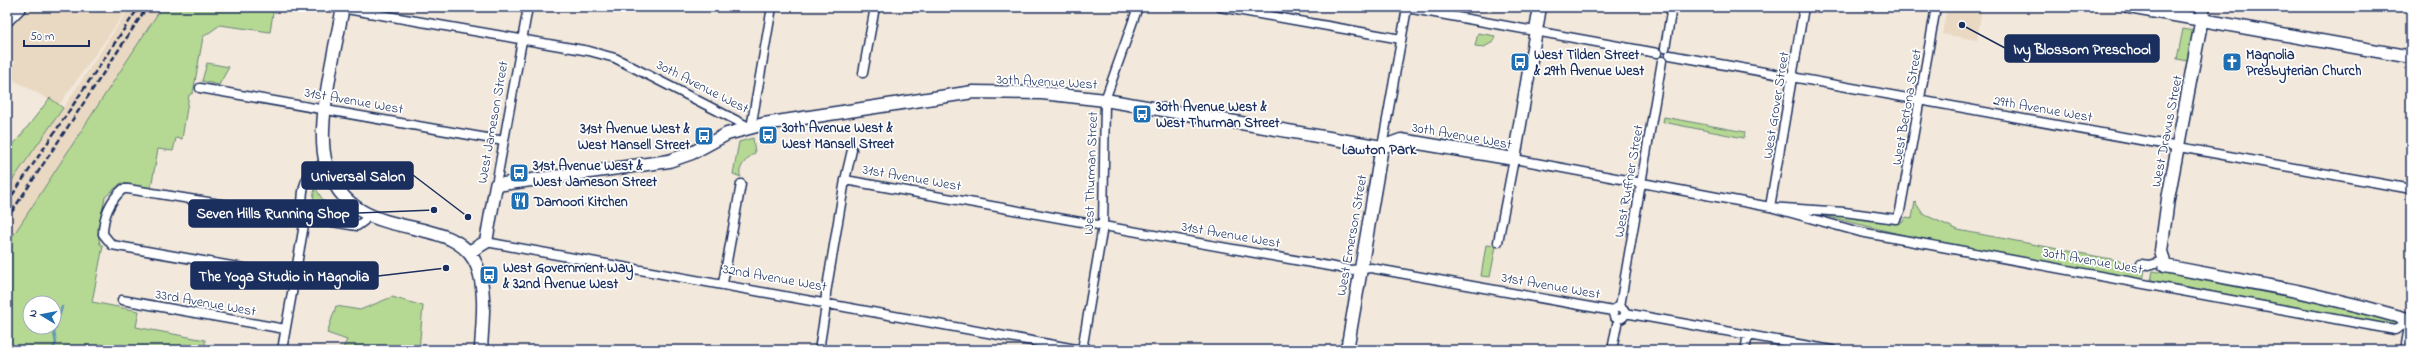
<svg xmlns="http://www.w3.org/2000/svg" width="2418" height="357" font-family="'Indie Flower',sans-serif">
<rect width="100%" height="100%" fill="#f2e8db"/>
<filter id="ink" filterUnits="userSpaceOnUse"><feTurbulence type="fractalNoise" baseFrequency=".025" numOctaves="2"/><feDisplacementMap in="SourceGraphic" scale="8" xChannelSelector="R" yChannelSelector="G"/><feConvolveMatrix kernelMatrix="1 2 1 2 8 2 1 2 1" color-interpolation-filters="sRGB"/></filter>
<g filter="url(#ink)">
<!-- built -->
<path fill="#e9d8c2" d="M20 7H129L59 105 10 78 15 62 7 53V20Z
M130 7H162L7 245V188L66 104Z
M1947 7H1982L1977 40 1942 34Z"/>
<!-- green -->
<path fill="#b5d993" stroke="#688478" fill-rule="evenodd" d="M162 7H274L270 32 220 25 203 37 193 93 189 95 182 139 176 138 173 151 158 149 151 188 121 183 105 197 98 234 100 244 103 246 92 302 139 311 136 327 205 340V350H7V245ZM30 303H54V327H30Z
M2183 29 2194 31 2188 61 2177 59Z
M1478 33 1495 36 1493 42 1484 47 1475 46Z
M207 63 229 67 219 85 202 81Z
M50 98 63 108 7 188V153Z
M1664 117 1745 132 1744 138 1663 122Z
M753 138 755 153C748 157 736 169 741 177L733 174 739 142Z
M315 187 333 217 311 213Z
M1915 202 1923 214 1958 230 2137 264 2145 269 2143 281 1908 236 1825 216H1853L1902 222 1906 217 1912 218Z
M1486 245 1496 246 1490 277 1481 276Z
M2153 271 2347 308 2396 322 2397 326 2151 280Z
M392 297 423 306 419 350H342L347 340 327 333 336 306 360 310Z"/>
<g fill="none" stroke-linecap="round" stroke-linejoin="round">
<!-- stream -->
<path stroke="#6199b4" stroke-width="2.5" d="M52 350 56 343 54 333 62 307"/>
<!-- street casing -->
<g stroke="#1b2f5e" stroke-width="11">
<path id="street" d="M335 7 589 51 615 58 751 128 772 7
M1220 7 1401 39
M1804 7 1770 207 1844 212 1896 219 1900 211 1904 189 1936 7
M1665 48 1672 7
M1670 55 2411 189
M863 73 875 7
M200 88 504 141
M1382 147 1407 8 1657 53
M845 180 1351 270 1371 268 1613 311
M496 185 528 7
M486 242 1076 349
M1498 242 1514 159 1770 207 1860 232 2395 330 2411 321
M2141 264 2149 265 2163 261
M295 277 112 245 103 234C103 217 110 200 123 189H128L357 226 364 221 368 215
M723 283 741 184
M122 300 285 329
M1620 306 1662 61
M1613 313a6 6 0 1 1 12 0a6 6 0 1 1-12 0Z
M1625 313 1832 350
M1083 344 1103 226 1105 100 1138 7
M1083 344 1088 350
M282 350 305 219C299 197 302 171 326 163
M819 350 825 312 826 293 845 180 852 150
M1612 350 1618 319
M1745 350 1748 335"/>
</g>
<!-- secondary casing -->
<g stroke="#1b2f5e" stroke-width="15">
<path id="secondary" d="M343 7C336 46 315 126 326 163 351 251 453 207 477 266 487 291 482 324 481 350
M2129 7 2411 57
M2204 7 2168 199 2161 251 2165 266 2297 291 2360 306 2411 320
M7 20 20 7
M469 252 486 242 496 185 669 161 692 153 727 134 764 124 973 92 1042 93 1105 100 1382 147 1401 140 1514 159 1540 7
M1347 350 1382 147
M2407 350 2411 327"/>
</g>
<!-- street -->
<use href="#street" stroke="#fff" stroke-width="8"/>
<!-- secondary -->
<use href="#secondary" stroke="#fff" stroke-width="12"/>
<!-- rail -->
<path stroke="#1b2f5e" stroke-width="2.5" stroke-dasharray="6 3" stroke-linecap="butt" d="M7 203 139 7
M7 219 147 7"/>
</g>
</g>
<!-- icons -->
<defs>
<g id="bus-square" transform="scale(1)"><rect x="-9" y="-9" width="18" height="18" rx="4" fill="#1f6fb2" stroke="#fff"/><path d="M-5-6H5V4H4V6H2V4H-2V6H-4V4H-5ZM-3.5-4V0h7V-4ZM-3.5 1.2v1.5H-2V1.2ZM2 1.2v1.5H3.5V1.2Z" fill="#fff"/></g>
<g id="church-square" transform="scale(1)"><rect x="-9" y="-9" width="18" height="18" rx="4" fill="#1f6fb2" stroke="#fff"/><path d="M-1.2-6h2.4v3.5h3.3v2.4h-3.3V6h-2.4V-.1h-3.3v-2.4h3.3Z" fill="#fff"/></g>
<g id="restaurant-square" transform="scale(1)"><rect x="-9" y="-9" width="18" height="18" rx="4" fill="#1f6fb2" stroke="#fff"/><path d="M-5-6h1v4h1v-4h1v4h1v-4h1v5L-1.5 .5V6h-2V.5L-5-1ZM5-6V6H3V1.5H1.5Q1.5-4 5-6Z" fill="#fff"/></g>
</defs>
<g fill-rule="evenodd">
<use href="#bus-square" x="1520" y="62"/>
<use href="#church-square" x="2232" y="62"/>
<use href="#bus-square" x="1142" y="114"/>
<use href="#bus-square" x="768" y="135"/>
<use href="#bus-square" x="704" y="136"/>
<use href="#bus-square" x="519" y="173"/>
<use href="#restaurant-square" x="520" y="201"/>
<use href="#bus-square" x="489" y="275"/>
</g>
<g text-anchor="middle" stroke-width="3.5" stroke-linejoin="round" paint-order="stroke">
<!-- poi labels -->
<g font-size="14" font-weight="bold" fill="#1b2f5e" stroke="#fff" text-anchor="start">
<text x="1534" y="59">West Tilden Street<tspan x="1534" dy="16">&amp; 29th Avenue West</tspan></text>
<text x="2246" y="59">Magnolia<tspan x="2246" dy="16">Presbyterian Church</tspan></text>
<text x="1156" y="111">30th Avenue West &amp;<tspan x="1156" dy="16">West Thurman Street</tspan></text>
<text x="782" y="132">30th Avenue West &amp;<tspan x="782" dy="16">West Mansell Street</tspan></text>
<text x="690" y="133" text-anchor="end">31st Avenue West &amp;<tspan x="690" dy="16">West Mansell Street</tspan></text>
<text x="533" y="170">31st Avenue West &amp;<tspan x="533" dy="16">West Jameson Street</tspan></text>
<text x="534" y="206">Damoori Kitchen</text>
<text x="503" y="272">West Government Way<tspan x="503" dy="16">&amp; 32nd Avenue West</tspan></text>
</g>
<!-- street labels -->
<g font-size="14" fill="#1b2f5e" stroke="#fff">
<text transform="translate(1047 81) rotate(3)" y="5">30th Avenue West</text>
<text transform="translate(703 86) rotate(27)" y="5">30th Avenue West</text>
<text transform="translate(354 100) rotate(10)" y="5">31st Avenue West</text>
<text transform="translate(1775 105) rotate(-81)" y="5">West Grover Street</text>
<text transform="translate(1906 107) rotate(-80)" y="5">West Bertona Street</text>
<text transform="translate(2043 108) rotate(10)" y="5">29th Avenue West</text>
<text transform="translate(492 122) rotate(-80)" y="5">West Jameson Street</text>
<text transform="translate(2166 131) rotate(-79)" y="5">West Dravus Street</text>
<text transform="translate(1462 135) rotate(10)" y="5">30th Avenue West</text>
<text transform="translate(1090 173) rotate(-88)" y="5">West Thurman Street</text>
<text transform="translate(912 177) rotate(10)" y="5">31st Avenue West</text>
<text transform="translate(1628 181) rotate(-80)" y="5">West Ruffner Street</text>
<text transform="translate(1231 234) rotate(10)" y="5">31st Avenue West</text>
<text transform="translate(1351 235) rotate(-80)" y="5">West Emerson Street</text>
<text transform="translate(2093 260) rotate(10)" y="5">30th Avenue West</text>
<text transform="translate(775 277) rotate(10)" y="5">32nd Avenue West</text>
<text transform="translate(1551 285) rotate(10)" y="5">31st Avenue West</text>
<text transform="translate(206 302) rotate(10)" y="5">33rd Avenue West</text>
</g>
<!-- neighbourhood labels -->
<g font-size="15" font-weight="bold" fill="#1b2f5e" stroke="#fff">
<text x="1379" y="154">Lawton Park</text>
</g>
</g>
<!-- callouts -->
<path fill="none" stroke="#1b2f5e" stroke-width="1.5" d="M1962 25L2005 48M468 217L413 175M434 210L358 213M446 268L378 276"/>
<g fill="#1b2f5e" stroke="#fff" stroke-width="1.5">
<circle cx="1962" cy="25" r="4"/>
<circle cx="468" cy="217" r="4"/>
<circle cx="434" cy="210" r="4"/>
<circle cx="446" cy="268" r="4"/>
</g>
<g fill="#1b2f5e" stroke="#1b2f5e" stroke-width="1.5">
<rect x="2005" y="35" width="154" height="27" rx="4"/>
<rect x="302" y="162" width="111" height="27" rx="4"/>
<rect x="189" y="200" width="169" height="27" rx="4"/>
<rect x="191" y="262" width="187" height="27" rx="4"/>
</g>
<g font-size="15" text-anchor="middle" font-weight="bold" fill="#fff">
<text x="2082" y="54">Ivy Blossom Preschool</text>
<text x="358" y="181">Universal Salon</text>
<text x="273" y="218">Seven Hills Running Shop</text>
<text x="284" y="281">The Yoga Studio in Magnolia</text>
</g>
<!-- margin -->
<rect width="2418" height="357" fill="none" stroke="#fff" stroke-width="24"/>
<rect x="12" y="12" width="2394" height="333" fill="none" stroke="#1b2f5e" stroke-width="1.5" filter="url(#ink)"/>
<!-- north arrow -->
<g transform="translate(42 315) rotate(280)"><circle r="19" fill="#ffffff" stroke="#a4acbf"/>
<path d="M0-3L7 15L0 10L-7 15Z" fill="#1f6fb2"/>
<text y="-6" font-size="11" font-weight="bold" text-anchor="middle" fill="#1b2f5e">N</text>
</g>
<!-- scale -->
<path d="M24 40v6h65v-6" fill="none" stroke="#1b2f5e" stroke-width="2"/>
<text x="30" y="40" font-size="12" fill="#1b2f5e" stroke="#ffffff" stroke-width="3" paint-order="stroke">50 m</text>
</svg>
